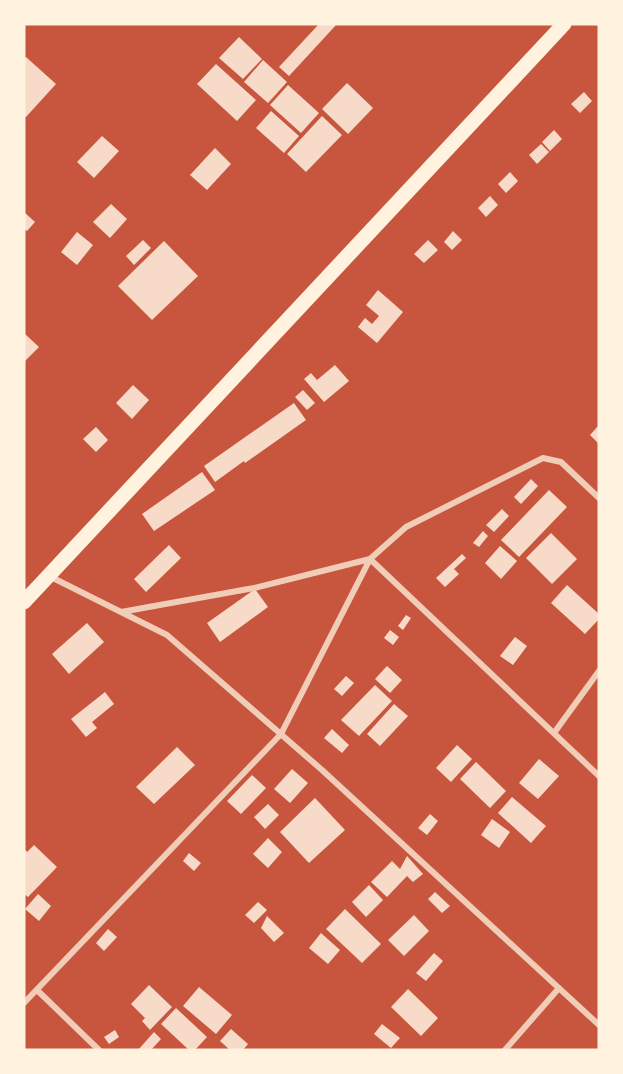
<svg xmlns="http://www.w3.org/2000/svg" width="623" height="1074" font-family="Montserrat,sans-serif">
<rect width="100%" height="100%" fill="#c8553d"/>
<!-- building -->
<path fill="#f7dbc8" d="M319 24H337L289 76 279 67Z
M239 37 262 59 243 79 219 58Z
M26 57 56 84 26 117 24 116V59Z
M263 60 287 82 268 103 244 82Z
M216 64 256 100 237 121 197 84Z
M347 83 373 108 348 134 322 109Z
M288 85 319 113 301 133 270 105Z
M584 92 592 101 580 113 571 104Z
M271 111 299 136 284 153 256 128Z
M322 116 342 135 306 172 287 154Z
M554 130 562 139 550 151 542 142Z
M102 136 119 151 94 178 77 162Z
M541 144 549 152 537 164 529 155Z
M215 148 231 164 207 190 190 175Z
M510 172 518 181 506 193 498 184Z
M490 196 498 205 486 217 478 208Z
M111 204 127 219 110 238 93 222Z
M24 212 35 222 27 231 24 229Z
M453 231 462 240 452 250 444 242Z
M77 232 93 245 77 265 61 252Z
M143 240 151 248 134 265 126 256Z
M428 240 438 250 424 263 414 254Z
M164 241 198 276 152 320 118 286Z
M378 290 403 312 377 343 358 327 365 318 372 324 379 316 366 305Z
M24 333 39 347 24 362Z
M335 365 349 381 324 402 304 379 311 373 317 380Z
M133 385 149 400 132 419 116 403Z
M303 390 315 403 307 410 295 397Z
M294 403 306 420 245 463 244 461 215 482 204 466Z
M599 425V444L590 435Z
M96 427 108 440 96 452 83 439Z
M202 472 215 490 154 531 142 514Z
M531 479 538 486 521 504 514 497Z
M549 490 567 507 519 557 501 540Z
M502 509 509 516 494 532 486 525Z
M483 531 488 536 479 547 473 543Z
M551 533 577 559 552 584 526 558Z
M169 545 181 558 146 592 134 579Z
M500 546 517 561 501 579 485 563Z
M462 554 466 558 454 569 459 574 445 587 436 578Z
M567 585 599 614V619L585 634 551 603Z
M255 589 268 607 220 642 207 623Z
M406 615 411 618 403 630 398 626Z
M87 623 104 642 69 674 52 654Z
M390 630 399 637 393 645 384 638Z
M515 637 527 646 513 665 500 656Z
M387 666 402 680 390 693 375 679Z
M346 676 354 683 342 696 334 689Z
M375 685 392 701 359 736 341 720Z
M105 692 114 704 92 722 97 728 86 737 71 719Z
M394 704 408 716 380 746 367 734Z
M332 729 349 745 342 753 324 738Z
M457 745 472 759 451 782 436 768Z
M177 747 195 765 154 804 136 787Z
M539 759 559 776 538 799 519 783Z
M476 762 506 791 490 808 460 779Z
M292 769 308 783 290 803 274 789Z
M252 775 266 788 241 814 227 801Z
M512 797 546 826 531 843 498 813Z
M315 798 345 830 309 863 280 832Z
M268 804 279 815 265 829 254 817Z
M430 814 438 821 427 835 418 828Z
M492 819 510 832 499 848 481 835Z
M268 838 282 852 268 868 253 854Z
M34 845 57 867 28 897 24 894V848L27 852Z
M189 853 201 863 194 871 183 861Z
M407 856 423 874 413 882 407 876 387 897 371 882 392 861 400 869Z
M369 885 383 900 366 917 352 902Z
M435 892 450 906 442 913 428 899Z
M38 894 51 906 39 921 25 909Z
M258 902 267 910 254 923 245 915Z
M345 909 381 944 362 963 326 929Z
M414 915 429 931 404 956 388 940Z
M267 916 284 933 274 942 261 928Z
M108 929 117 937 104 951 96 943Z
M321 933 340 950 328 964 309 948Z
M434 953 443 961 426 981 416 973Z
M149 985 172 1007 150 1030 142 1021 145 1018 131 1004Z
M199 987 232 1015 216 1034 183 1006Z
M408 989 438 1018 421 1036 391 1007Z
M176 1008 207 1037 195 1050H189L161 1024Z
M382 1024 400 1038 391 1048 374 1034Z
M231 1029 248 1044 243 1050H230L220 1041Z
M115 1030 119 1037 109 1044 104 1037Z
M154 1032 161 1039 151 1050H138Z"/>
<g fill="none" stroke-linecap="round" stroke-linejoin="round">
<!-- minor -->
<path stroke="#f1ccb7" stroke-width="6" d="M49 576 167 635 322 770 599 1025
M121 612 254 588 370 559 406 527 543 458 561 462 599 498
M554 733 599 671
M37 990 99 1050
M24 1003 281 734 370 559 599 776
M505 1050 559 988"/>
<!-- primary -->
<path stroke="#fff3e0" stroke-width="15" d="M24 602 564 24"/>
</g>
<!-- border -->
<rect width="623" height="1074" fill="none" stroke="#fff3e0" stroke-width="51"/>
</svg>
